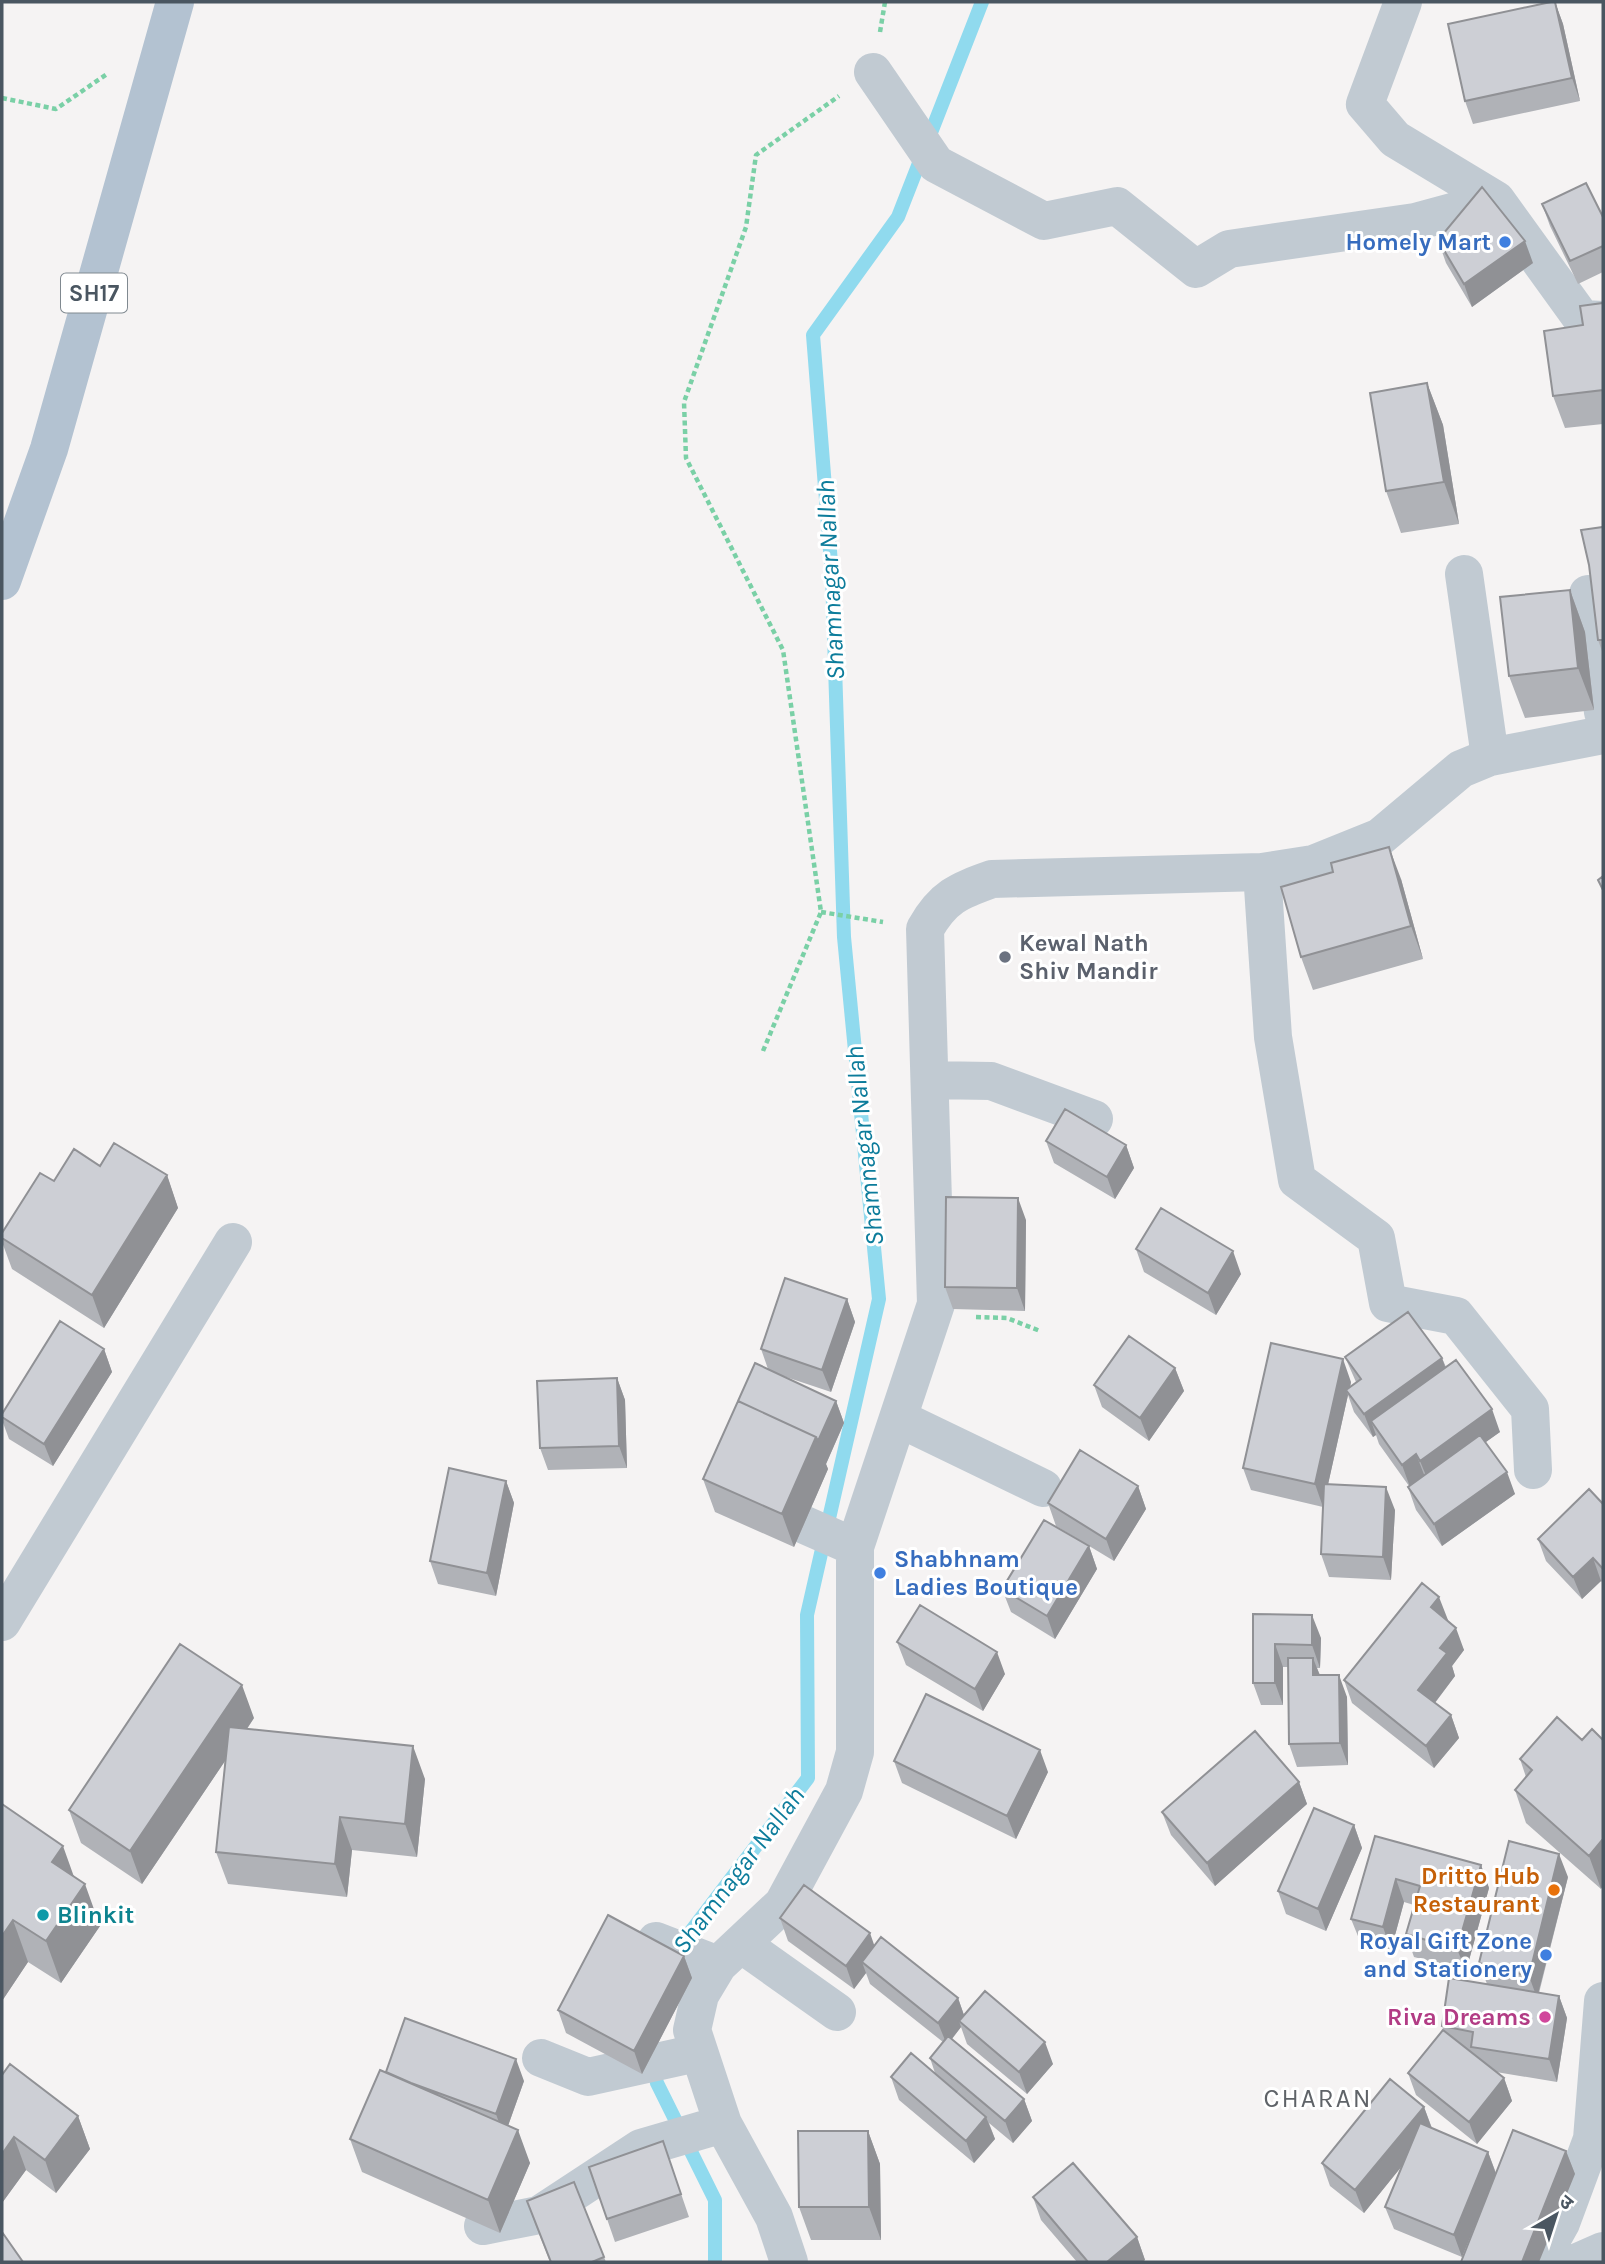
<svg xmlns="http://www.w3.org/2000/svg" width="1605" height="2264" font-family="Karla,'Noto Sans Devanagari',sans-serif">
<rect width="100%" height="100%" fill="#f5f3f3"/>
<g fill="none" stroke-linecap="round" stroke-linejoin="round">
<!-- stream -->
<path stroke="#90daee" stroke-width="14" d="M679 1947 808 1778 807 1615 879 1299 844 937 832 576 813 335 898 217 982 2
M652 2063 657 2083 715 2200V2262"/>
<!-- path -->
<path stroke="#7ad0a6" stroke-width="4.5" stroke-dasharray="5 3.5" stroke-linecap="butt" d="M880 32 885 2
M2 98 56 109 107 74
M821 912 883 922
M763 1051 821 912 783 650 686 458 684 402 746 227 756 155 839 96
M976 1317 1007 1318 1040 1331"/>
<!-- minor -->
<path stroke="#c1cad2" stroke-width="38" d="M1403 2 1365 104 1395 139 1496 200 1582 319 1603 320
M873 72 936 164 1044 221 1117 206 1196 269 1229 249 1415 222 1496 200
M1464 574 1490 757
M1588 594 1603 712
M1262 872 1273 1037 1297 1180 1376 1238 1388 1303 1456 1316 1530 1409 1533 1470
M930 1080 991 1081 1094 1119
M898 1418 1043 1488
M798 1522 855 1547
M2 1622 233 1242
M656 1941 718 1965
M741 1944 837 2012
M541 2058 588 2077 697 2053
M483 2226 539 2215 641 2148 723 2124
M789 2262 774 2217 723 2124 692 2030 700 1995 718 1965 783 1904 844 1791 855 1752V1547L936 1304 925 929C943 897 958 891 992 879L1262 872 1313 864 1380 837 1461 769 1490 757 1603 735
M1539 2262 1561 2223 1592 2139 1603 2001
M1578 2262 1603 2251"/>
<!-- major -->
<path stroke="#b3c2d1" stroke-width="38" d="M2 581 49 449 175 2"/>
</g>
<!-- wall -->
<path fill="#b0b2b7" d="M1555 2 1563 24 1580 101 1473 124 1465 101Z
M1542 204 1603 217V272L1578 284 1550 226Z
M1438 240 1533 263 1472 307 1446 263Z
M1603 303V424L1565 428 1553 396 1583 325Z
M1427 383 1443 425 1459 524 1401 533 1386 491Z
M1603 527V654L1598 640Z
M1570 590 1585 632 1594 710 1525 718 1509 676Z
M1401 879 1423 959 1313 990 1301 957Z
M1046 1141 1126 1145 1134 1168 1115 1199 1054 1163Z
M100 1166 167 1175 178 1208 104 1328 12 1269 2 1242V1233L54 1181Z
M1026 1220 1025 1311 953 1309 945 1287Z
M1136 1249 1241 1274 1216 1315 1144 1272Z
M847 1299 855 1322 831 1392 783 1376 836 1401 844 1423 826 1464 828 1469 794 1547 715 1512 703 1479 768 1369 761 1349Z
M104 1349 112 1372 53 1466 9 1439 2 1420V1414Z
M1345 1357 1442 1358 1446 1367 1500 1432 1485 1442 1515 1494 1442 1546 1416 1510 1408 1487 1409 1486 1379 1444 1376 1435 1373 1437 1354 1412 1348 1395 1328 1484 1395 1510 1391 1580 1329 1577 1321 1554 1323 1507 1251 1490 1243 1468 1351 1382 1350 1387 1356 1382Z
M1175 1368 1184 1391 1149 1441 1102 1407 1094 1385Z
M617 1378 625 1400 627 1468 548 1470 540 1448Z
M506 1481 514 1503 496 1596 438 1584 430 1561Z
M1138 1486 1146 1509 1114 1561 1056 1526 1048 1503Z
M1603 1504V1583L1601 1581 1582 1599 1546 1561 1538 1539Z
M1089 1546 1097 1569 1055 1639 1011 1612 1002 1589Z
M1253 1614 1321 1638 1320 1668H1317L1320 1675 1347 1697 1348 1765 1297 1767 1289 1744 1288 1667H1283V1705H1261L1253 1683Z
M1447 1620 1464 1650 1452 1666 1455 1676 1435 1703 1451 1715 1459 1738 1434 1768 1352 1703 1344 1680Z
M897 1642 1005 1674 983 1711 906 1665Z
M254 1718 247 1729 425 1779 417 1857 352 1850 347 1897 228 1884 216 1852 225 1761 142 1884 81 1843 69 1810Z
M1582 1740 1601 1889 1526 1823 1515 1790 1526 1777 1520 1759Z
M894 1761 1048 1772 1016 1839 902 1783Z
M1299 1782 1307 1804 1215 1886 1171 1835 1162 1812Z
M2 1804 74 1877 100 1926 61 1983 28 1962 2 2001Z
M1354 1825 1362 1848 1326 1931 1286 1914 1278 1891Z
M1375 1836 1481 1865 1489 1888 1466 1971 1414 1957 1406 1934 1414 1905 1404 1902 1391 1950 1360 1941 1351 1919Z
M1568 1877 1539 1993 1559 1996 1567 2018 1557 2082 1496 2072 1504 2078 1512 2101 1477 2144 1416 2095 1408 2073 1444 2031 1442 2026 1487 1984 1479 1963Z
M780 1918 874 1946 958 1998 964 2015 1053 2064 1027 2094 967 2044 961 2027 952 2039 1024 2099 1032 2121 1013 2143 989 2123 995 2139 974 2163 899 2100 891 2077 935 2073 930 2058 943 2042 870 1984 866 1973 854 1989 788 1941Z
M684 1956 692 1978 642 2074 566 2033 558 2010Z
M386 2072 524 2081 508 2126 530 2163 500 2233 362 2172 350 2139Z
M2 2075 78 2116 90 2149 56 2193 26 2170 2 2203Z
M1424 2107 1432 2128 1488 2152 1496 2173 1566 2151 1575 2174 1479 2215 1462 2257 1394 2229 1385 2207 1402 2165 1364 2213 1330 2186 1322 2163Z
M868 2131 880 2164 881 2240H811L799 2207Z
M663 2141 689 2217 615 2242 589 2167Z
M574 2182 606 2262H550L535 2224 527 2201Z
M1033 2197 1137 2237 1145 2260 1142 2262H1077L1041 2220Z"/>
<!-- shaded-wall -->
<path fill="#909195" d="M1555 2 1563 24 1580 101 1572 78Z
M1525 241 1533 263 1472 307 1464 284Z
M1427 383 1443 425 1459 524 1444 482Z
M1570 590 1585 632 1594 710 1578 668Z
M1389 847 1401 879 1423 959 1411 926Z
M1126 1145 1134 1168 1115 1199 1107 1177Z
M167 1175 178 1208 104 1328 92 1295Z
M1018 1198 1026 1220 1025 1311 1017 1288Z
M1233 1251 1241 1274 1216 1315 1208 1293Z
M847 1299 855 1322 831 1392 822 1370Z
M104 1349 112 1372 53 1466 44 1444Z
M1442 1358 1450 1381 1371 1421 1376 1435 1373 1437 1364 1414Z
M1343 1359 1351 1382 1349 1393 1346 1390 1348 1395 1323 1507 1315 1484Z
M1175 1368 1184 1391 1149 1441 1140 1418Z
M617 1378 625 1400 627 1468 619 1446Z
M836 1401 844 1423 826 1464 828 1469 794 1547 782 1514 816 1437Z
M1492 1409 1500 1432 1429 1483 1420 1461Z
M1416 1454 1425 1477 1410 1487 1402 1465Z
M1507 1472 1515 1494 1442 1546 1434 1524Z
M506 1481 514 1503 496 1596 487 1573Z
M1138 1486 1146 1509 1114 1561 1106 1539Z
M1386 1487 1395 1510 1391 1580 1383 1557Z
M1089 1546 1097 1569 1055 1639 1047 1616Z
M1593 1558 1601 1581 1582 1599 1573 1577Z
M1439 1597 1448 1620 1439 1630 1431 1607Z
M1312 1615 1321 1638 1320 1668 1312 1645Z
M1456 1628 1464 1650 1452 1666 1455 1676 1427 1713 1418 1690 1440 1648Z
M1275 1644 1283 1667V1705L1275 1683Z
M997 1652 1005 1674 983 1711 975 1689Z
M1313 1658 1322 1681 1313 1675Z
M1339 1675 1347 1697 1348 1765 1340 1743Z
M242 1685 254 1718 142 1884 130 1851Z
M1451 1715 1459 1738 1434 1768 1426 1746Z
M413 1746 425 1779 417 1857 405 1824Z
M1040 1750 1048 1772 1016 1839 1007 1816Z
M1299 1782 1307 1804 1215 1886 1207 1863Z
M340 1817 352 1850 347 1897 335 1864Z
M1354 1825 1362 1848 1326 1931 1318 1909Z
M1603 1839V1886L1601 1889 1589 1856Z
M63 1846 78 1888 52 1862Z
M1559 1854 1568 1877 1537 1998 1529 1976Z
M1481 1865 1489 1888 1466 1971 1457 1949Z
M1396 1879 1404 1902 1391 1950 1383 1927Z
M85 1884 100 1926 61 1983 46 1941Z
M13 1920 28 1962 2 2001V1936Z
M870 1933 878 1956 862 1962 866 1973 854 1989 846 1966Z
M684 1956 692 1978 642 2074 634 2051Z
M1559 1996 1567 2018 1557 2082 1549 2059Z
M958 1998 966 2021H959L961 2027 947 2045 938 2023Z
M1045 2042 1053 2064 1027 2094 1019 2072Z
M516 2059 524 2081 504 2137 496 2114Z
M1504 2078 1512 2101 1477 2144 1469 2122Z
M1024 2099 1032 2121 1013 2143 1005 2121Z
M1424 2107 1432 2129 1364 2213 1355 2190Z
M78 2116 90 2149 56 2193 45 2160Z
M986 2117 995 2139 974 2163 966 2141Z
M518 2130 530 2163 500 2233 488 2200Z
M868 2131 880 2164 881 2240 869 2207Z
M14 2137 26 2170 2 2203V2154Z
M1566 2151 1575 2174 1539 2262H1522Z
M1488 2152 1496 2174 1462 2257 1454 2235Z
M1137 2237 1145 2260 1142 2262H1107Z"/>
<!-- building -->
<path fill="#cdcfd5" stroke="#909195" stroke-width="2" d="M1551 2H1555L1572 78 1465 101 1448 24Z
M1586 183 1603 217V246L1570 261 1542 204Z
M1482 187 1525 241 1464 284 1438 240Z
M1603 303V390L1553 396 1544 331 1583 325 1580 306Z
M1427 383 1444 482 1386 491 1370 393Z
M1603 527V640H1598L1589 565 1581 530Z
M1570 590 1578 668 1509 676 1500 597Z
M1389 847 1411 926 1301 957 1281 887 1333 872 1331 863Z
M1603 876V890L1598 880Z
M1065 1109 1126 1145 1107 1177 1046 1141Z
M114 1143 167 1175 92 1295 2 1238V1233L40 1173 54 1181 74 1149 100 1166Z
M946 1197 1018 1198 1017 1288 945 1287Z
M1161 1208 1233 1251 1208 1293 1136 1249Z
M785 1278 847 1299 822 1370 761 1349Z
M1408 1312 1442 1358 1364 1414 1346 1390 1361 1379 1345 1357Z
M60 1321 104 1349 44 1444 2 1417V1414Z
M1129 1336 1175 1368 1140 1418 1094 1385Z
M1271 1343 1343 1359 1315 1484 1243 1468Z
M1456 1360 1492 1409 1420 1461 1416 1454 1402 1465 1371 1421Z
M755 1363 836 1401 818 1441 816 1437 738 1401Z
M617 1378 619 1446 540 1448 537 1381Z
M738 1401 816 1437 782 1514 703 1479Z
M1480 1435 1507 1472 1434 1524 1408 1487Z
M1080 1450 1138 1486 1106 1539 1048 1503Z
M449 1468 506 1481 487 1573 430 1561Z
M1324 1484 1386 1487 1383 1557 1321 1554Z
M1589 1489 1603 1504V1569L1593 1558 1573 1577 1538 1539Z
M1044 1520 1089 1546 1047 1616 1002 1589Z
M1422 1583 1439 1597 1431 1607 1456 1628 1440 1648 1447 1653 1418 1690 1451 1715 1426 1746 1344 1680Z
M920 1605 997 1652 975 1689 897 1642Z
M1253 1614 1312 1615V1645L1275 1644V1683H1253Z
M180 1644 242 1685 130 1851 69 1810Z
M1288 1658H1313V1675H1339L1340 1743 1289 1744Z
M926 1694 1040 1750 1007 1816 894 1761Z
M1557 1717 1582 1740 1592 1729 1603 1740V1839L1589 1856 1515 1790 1532 1770 1520 1759Z
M229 1727 413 1746 405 1824 340 1817 335 1864 216 1852Z
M1255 1731 1299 1782 1207 1863 1162 1812Z
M2 1804 63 1846 52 1862 85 1884 46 1941 13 1920 2 1936Z
M1314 1808 1354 1825 1318 1909 1278 1891Z
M1375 1836 1481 1865 1457 1949 1406 1934 1420 1886 1396 1879 1383 1927 1351 1919Z
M1509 1841 1559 1854 1529 1976 1479 1963Z
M804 1885 870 1933 846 1966 780 1918Z
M608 1915 684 1956 634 2051 558 2010Z
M881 1937 958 1998 938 2023 862 1962Z
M1449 1978 1559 1996 1549 2059 1471 2047 1473 2032 1442 2026Z
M985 1991 1045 2042 1019 2072 959 2021Z
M405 2018 516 2059 496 2114 411 2083 386 2072Z
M1443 2030 1504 2078 1469 2122 1408 2073Z
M948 2036 1024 2099 1005 2121 930 2058Z
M911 2053 986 2117 966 2141 891 2077Z
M10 2064 78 2116 45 2160 14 2137 2 2154V2075Z
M380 2070 518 2130 488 2200 350 2139Z
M1390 2079 1424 2107 1355 2190 1322 2163Z
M1420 2123 1488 2152 1454 2235 1385 2207Z
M1513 2130 1566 2151 1522 2262H1461Z
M798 2131H868L869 2207H799Z
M663 2141 681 2194 607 2219 589 2167Z
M1073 2163 1137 2237 1107 2262H1088L1033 2197Z
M574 2182 604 2257 592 2262H551L527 2201Z
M2 2232 23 2262H2Z"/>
<!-- markers -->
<g fill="#3f7fe0" stroke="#fff" stroke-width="2.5">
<circle cx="1505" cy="242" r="7"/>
<circle cx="880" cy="1573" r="7"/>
<circle cx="1546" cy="1955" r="7"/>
</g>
<circle fill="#6b7280" stroke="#fff" stroke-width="2.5" cx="1005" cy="957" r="7"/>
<circle fill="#e8710a" stroke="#fff" stroke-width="2.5" cx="1554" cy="1890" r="7"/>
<circle fill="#0f9aa8" stroke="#fff" stroke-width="2.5" cx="43" cy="1915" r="7"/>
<circle fill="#d1479c" stroke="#fff" stroke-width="2.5" cx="1545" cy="2017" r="7"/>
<g text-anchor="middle" stroke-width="6" stroke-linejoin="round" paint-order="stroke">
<!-- shield labels -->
<rect fill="#fff" stroke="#808990" stroke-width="2" x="61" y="273.5" width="66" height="39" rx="5"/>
<g font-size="23" font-weight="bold" fill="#4a5661">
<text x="94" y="301">SH17</text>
</g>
<!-- shop labels -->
<g font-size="24" font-weight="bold" fill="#366cbe" stroke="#fff" text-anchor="end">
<text x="1491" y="250">Homely Mart</text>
<text x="894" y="1567" text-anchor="start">Shabhnam<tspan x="894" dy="28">Ladies Boutique</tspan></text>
<text x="1532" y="1949">Royal Gift Zone<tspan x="1532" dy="28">and Stationery</tspan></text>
</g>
<!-- worship labels -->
<g font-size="24" font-weight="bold" fill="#5b616d" stroke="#fff" text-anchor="start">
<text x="1019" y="951">Kewal Nath<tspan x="1019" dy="28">Shiv Mandir</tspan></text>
</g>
<!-- food labels -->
<g font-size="24" font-weight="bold" fill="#c56008" stroke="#fff" text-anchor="end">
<text x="1540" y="1884">Dritto Hub<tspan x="1540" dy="28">Restaurant</tspan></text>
</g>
<!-- culture labels -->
<g font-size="24" font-weight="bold" fill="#0d838f" stroke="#fff" text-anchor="start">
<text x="57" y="1923">Blinkit</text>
</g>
<!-- hotel labels -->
<g font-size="24" font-weight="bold" fill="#b23c85" stroke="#fff" text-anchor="end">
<text x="1531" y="2025">Riva Dreams</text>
</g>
<!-- water labels -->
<g font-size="26" font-style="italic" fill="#0c7c9b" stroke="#fff">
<text transform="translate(830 580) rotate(-93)" y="9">Shamnagar Nallah</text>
<text transform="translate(864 1146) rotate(-96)" y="9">Shamnagar Nallah</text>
<text transform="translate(738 1870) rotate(-53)" y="9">Shamnagar Nallah</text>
</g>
<!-- neighbourhood labels -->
<g font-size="26" letter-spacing="2" fill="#5f6368" stroke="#fff">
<text x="1318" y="2107">CHARAN</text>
</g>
</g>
<!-- border -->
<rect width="1605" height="2264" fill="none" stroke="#4a5661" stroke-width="7"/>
<!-- north arrow -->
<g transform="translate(1556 2215) rotate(39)" stroke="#ffffff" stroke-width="5" paint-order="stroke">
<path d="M0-5L12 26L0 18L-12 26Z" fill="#4a5661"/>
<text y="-10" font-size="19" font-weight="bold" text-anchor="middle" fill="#4a5661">उ</text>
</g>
</svg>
